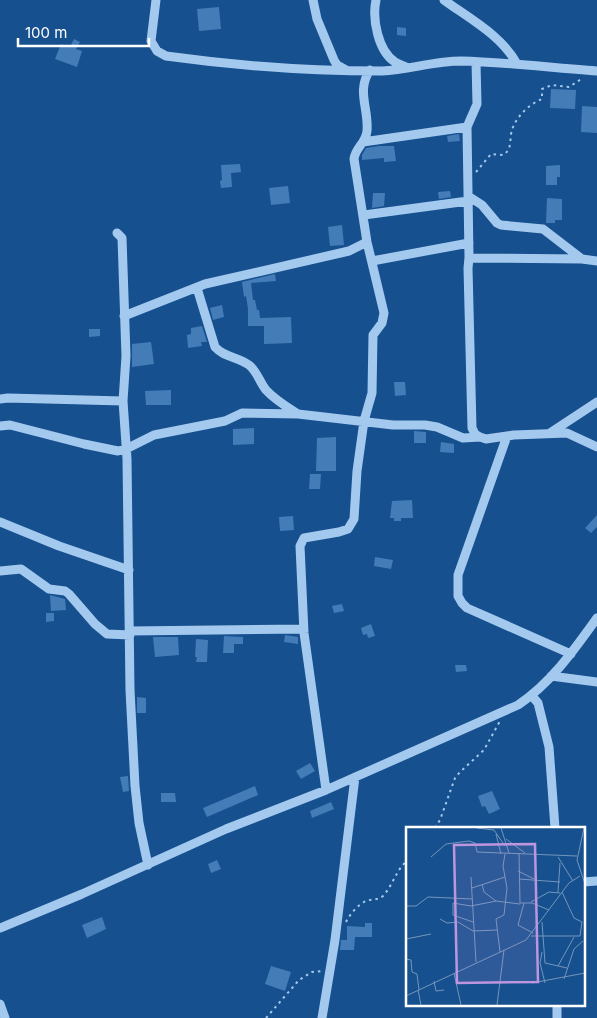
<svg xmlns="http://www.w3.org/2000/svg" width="597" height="1018" font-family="Inter,sans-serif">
<rect width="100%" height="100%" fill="#17508e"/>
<!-- building -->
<path fill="#447cb8" d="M219 7 221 29 199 31 197 9Z
M397 27 406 28V36L397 35Z
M74 39 80 42 76 49 82 51 77 67 55 59 61 44 70 47Z
M551 89 576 90 575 109 550 108Z
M582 106 597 107V133L581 132Z
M459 134 460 141 448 142 447 136Z
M379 146H394L396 161 384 162V158L362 160V155L366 148Z
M240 164 241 172 231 173 232 187 221 188 220 181 222 180 221 165Z
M560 165V177H557V185H546V166Z
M288 186 290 203 271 205 269 188Z
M450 191 451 197 439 199 438 192Z
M373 193H385L384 206 372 208Z
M547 198 562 199V220H555V223H546Z
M342 225 344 245 330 246 328 227Z
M275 274 276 281 251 283 253 300H255L257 310H259L260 318 291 317 292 343 264 344V326H248V309L246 296 244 297 242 282Z
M222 305 224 317 213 320 210 308Z
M202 326 207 342H201L202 346 188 348 187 335 191 334V328Z
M89 329H100V336L89 337Z
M151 342 154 364 132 367V344Z
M394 382H405L406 395 395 396Z
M171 390V405H146L145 391Z
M254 428V444L233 445V429Z
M414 431 426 432V443H414Z
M336 437V471H316L317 438Z
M441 442 454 444V453L440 452Z
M310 474H321L320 489H309Z
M412 500 413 518H401V521H394V518H390L392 501Z
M597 515V527L591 533 585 528Z
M293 516 294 530 280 531 279 517Z
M375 557 393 560 391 569 374 566Z
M50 595 65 599 66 610 51 611Z
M342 604 344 611 334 613 332 606Z
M46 613H54V621L46 622Z
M371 624 375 636 368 638 367 634 363 635 361 628Z
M285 635 298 637V644L284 642Z
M224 636 243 637V644H234V653H223Z
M153 637H178L179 655 155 657Z
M196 639 208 640 207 662H196L197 657H195Z
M455 665H466L467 671 456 672Z
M137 697 146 698V713H137Z
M310 763 315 771 301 779 296 771Z
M128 776 129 791 123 792 120 777Z
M255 786 258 795 207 817 203 808Z
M492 791 500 809 489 814 485 806 482 807 478 796Z
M161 793H175L176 802H161Z
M331 802 334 809 312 818 310 811Z
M217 860 221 869 211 873 208 864Z
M102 917 106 929 87 938 82 925Z
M365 923H372V937H355L354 950H340L341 940H347V926L365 927Z
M271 966 291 972 285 991 265 984Z"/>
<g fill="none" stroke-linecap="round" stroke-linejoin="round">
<!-- path -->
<path stroke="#a4c9ef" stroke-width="2" stroke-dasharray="2.5 4" stroke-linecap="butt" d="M476 172 491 154 503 155C513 149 509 139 512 130 516 117 529 104 542 99V89L552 85 569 87 583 78
M435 828 440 820 455 778 460 772 484 750 500 721
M346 922C350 914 357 906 364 902 371 898 377 901 383 896 393 885 396 870 407 861
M266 1018 299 980 312 972 322 971"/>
<!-- minor -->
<path stroke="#a4c9ef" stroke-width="9" d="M156 0 151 41 157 51 166 56C238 66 310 71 382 71 408 70 434 61 461 61 506 62 552 68 597 71
M313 0 317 19 334 60 337 65 346 70
M376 0C372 19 378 51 395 62 398 64 402 65 406 67
M444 0C470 19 501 35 517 64
M476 62 477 104 467 127 469 258 468 268 472 428 475 434 480 437 486 439 514 435 567 433 597 447
M363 142 467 127
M468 196 482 205 497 223 501 225 543 229 582 259
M364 215 468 201
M117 233 122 238 126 356 123 401 127 459 130 690 135 786 139 823 148 865
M469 258 582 259 597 261
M372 261 469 243
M197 288 215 347C225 358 237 356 249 365 257 371 260 383 266 390 275 400 287 407 298 414
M124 316 205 284 349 251 367 242
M0 399 8 398 123 401
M0 426 10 425 84 444 118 451 126 449 154 435 225 421 242 413 298 414 393 425H425L437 427 463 438 480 437
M550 433 597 402
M507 436 458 575V596L462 603 467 608 571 654
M0 522 59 546 129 570
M0 571 21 569 49 589 65 591 69 594 95 624 107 634 130 635
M130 631 304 629
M551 676 597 682
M532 696 538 703 549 747 555 828
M326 790 304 633 300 546 304 538 339 532 348 529 354 519 357 471 364 421 372 393 373 335 382 323 384 313 367 242 354 159C355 148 366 143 367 131 369 108 356 91 370 70
M583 882 597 881
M0 928 82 894 226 829 326 790 518 705C551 683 574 650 597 618
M0 1004 5 1018
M322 1018 335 940 355 777
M557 1018V1004"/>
</g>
<!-- overview -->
<g transform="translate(406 827)">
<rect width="179" height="179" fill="#17508e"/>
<path fill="none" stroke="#7496bb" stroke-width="1" d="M71 1 88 3 99 19M95 1 103 26M178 1 171 33 179 57M90 7 95 27M100 12 119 26M113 26 114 76H126L143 83M25 30 40 17 63 14 69 16 71 25 171 29M152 30 167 54M112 44 128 52M65 50 70 135M113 52 154 55M76 57 78 65 90 74M66 61 99 50M152 65 154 36M125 75 143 65 154 66M118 76 112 98 127 106M0 79H10L22 70 66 72M34 92 41 96 52 95 67 104M67 95 47 88V76L65 79 90 74 114 77M136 95 139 136 161 141M67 104 91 103M125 109H174L176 95 168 91 156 65M0 112 25 107M94 125 90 92 98 88 101 61 97 39 99 27M136 125 134 136 139 156M0 132 5 133 6 145 11 147 13 163M152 139 168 110M48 146 55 178M158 152 168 122 177 114M28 154 30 164 38 163M126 156 179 146M12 163 15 178M0 169 120 113 163 56 174 49M91 178 98 123"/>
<path fill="#bd96df" fill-opacity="0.15" stroke="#bd96df" stroke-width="2.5" d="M129 17 132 155 51 156 48 18Z"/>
<rect width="179" height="179" fill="none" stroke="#fff" stroke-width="2.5"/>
</g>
<!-- scale -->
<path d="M18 38v8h131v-8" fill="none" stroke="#ffffff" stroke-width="2.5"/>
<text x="25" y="38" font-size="15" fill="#ffffff" stroke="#17508e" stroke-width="4" paint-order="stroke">100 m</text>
</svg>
